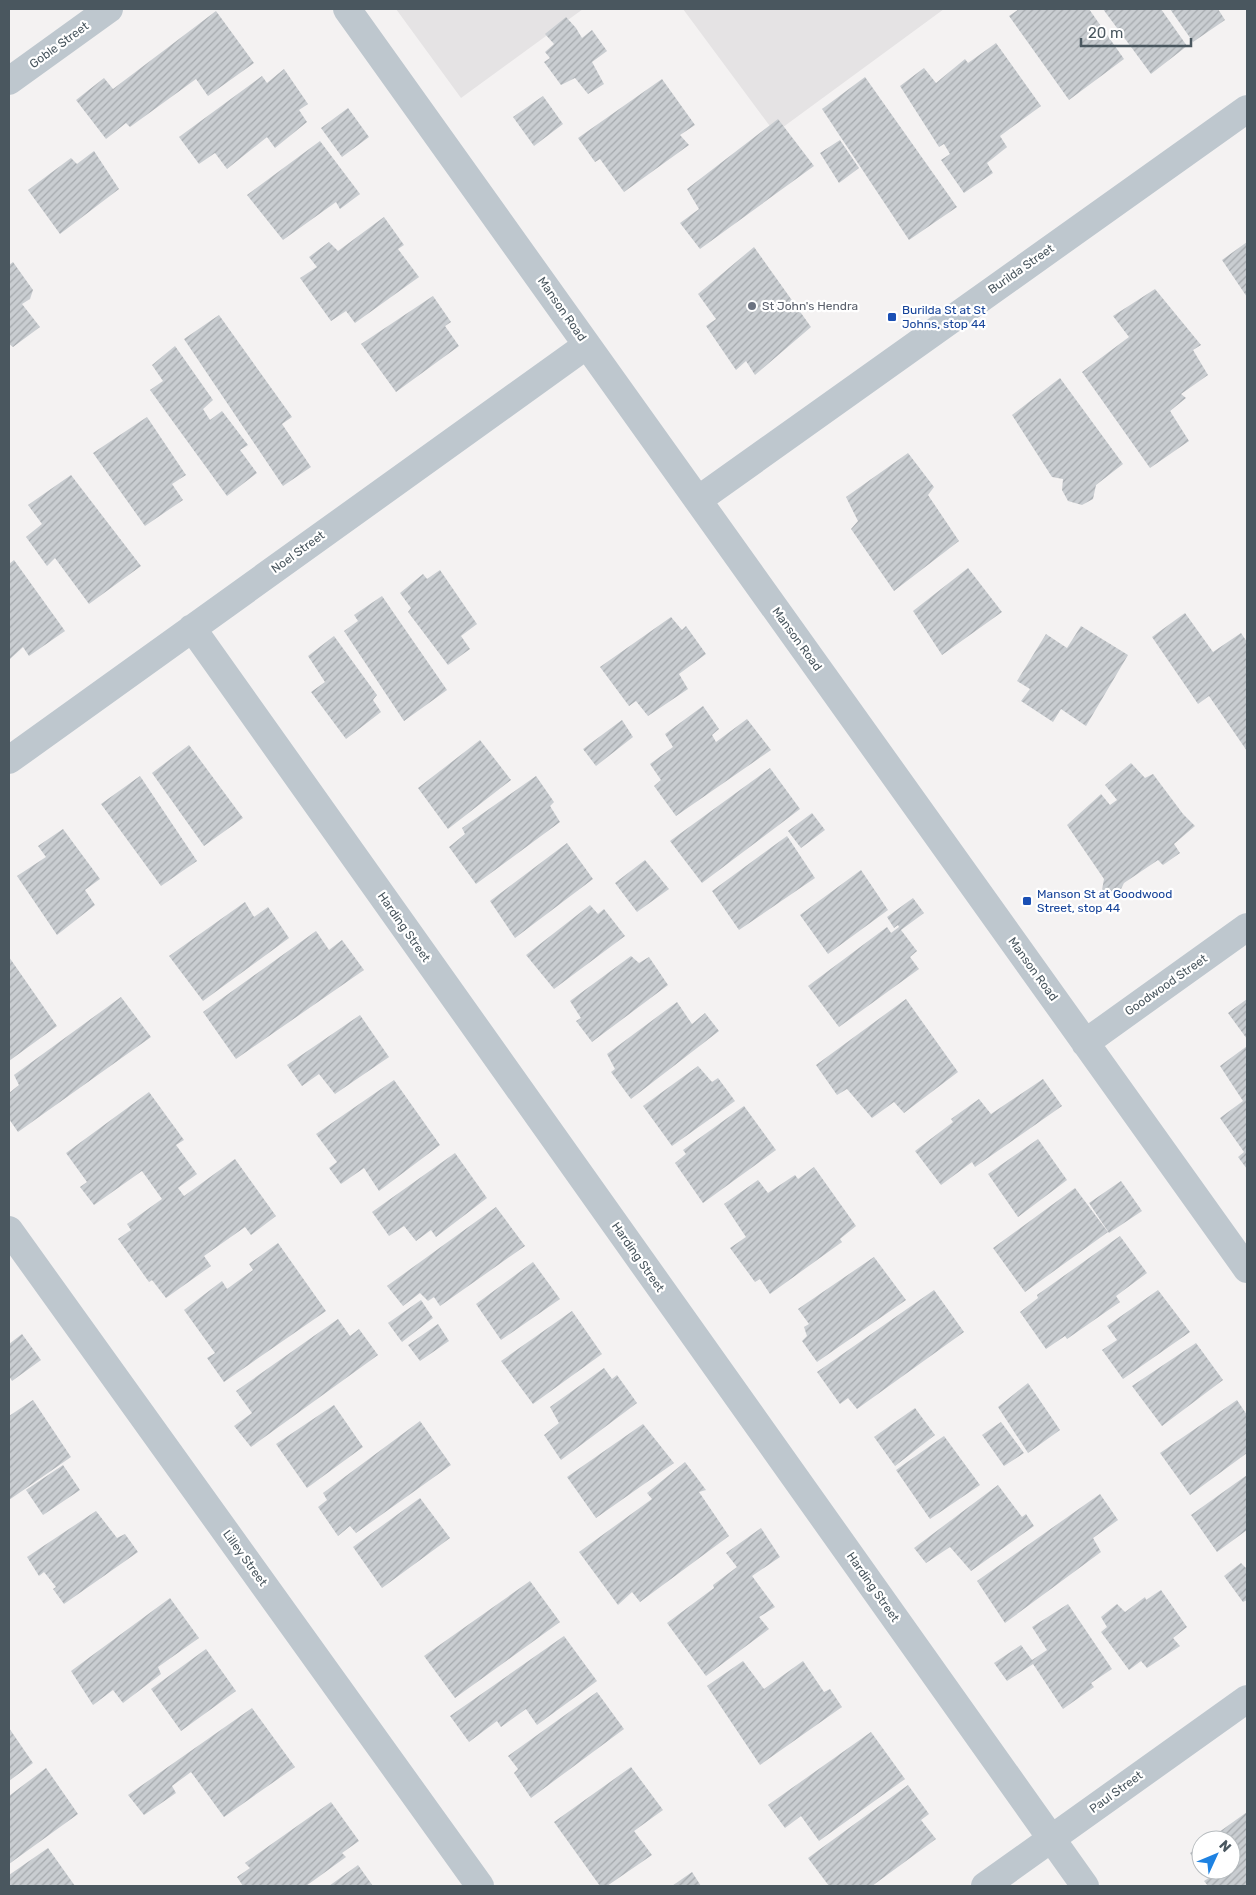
<svg xmlns="http://www.w3.org/2000/svg" width="1256" height="1895" font-family="Rubik,sans-serif">
<defs>
<pattern id="building-hatch" width="6" height="6" patternUnits="userSpaceOnUse" patternTransform="scale(1.25)"><rect width="6" height="6" fill="#c9cdd1"/><path d="M-1 1l2-2M0 6l6-6M5 7l2-2" fill="none" stroke="#a5a9ad"/></pattern>
</defs>
<rect width="100%" height="100%" fill="#f4f2f2"/>
<!-- education -->
<path fill="#e5e3e4" d="M396 9H583L461 98Z
M683 9H944L775 133Z"/>
<!-- building -->
<path fill="url(#building-hatch)" d="M1019 9H1089L1124 59 1069 100 1009 16Z
M1103 9H1161L1187 46 1151 74Z
M1170 9H1218L1225 20 1193 42Z
M216 11 254 63 208 96 196 79 130 127 126 123 106 139 76 100 104 78 113 89Z
M566 17 576 28 582 38 592 30 607 51 592 62 604 84 588 94 575 78 561 85 544 62 550 58 545 52 554 44 545 34Z
M996 43 1041 106 1000 136 1007 147 987 163 993 173 964 193 941 160 950 154 944 144 939 147 900 86 924 68 936 83 965 59 968 63Z
M284 69 308 104 299 110 307 122 275 148 267 137 227 169 215 153 199 164 179 137 262 76 267 83Z
M865 77 957 207 909 240 822 109Z
M662 79 695 125 680 135 689 145 624 192 600 159 595 162 578 138Z
M543 96 563 124 534 146 513 117Z
M348 108 369 137 342 157 321 128Z
M778 119 814 166 700 249 680 223 699 209 687 189Z
M840 140 859 168 839 183 820 153Z
M320 141 360 194 340 209 336 202 283 240 247 195Z
M94 151 119 189 60 234 28 190 71 158 77 164Z
M384 217 404 245 398 249 419 277 355 323 346 311 331 321 300 278 317 267 309 257 329 242 338 251Z
M1247 242V297L1222 260Z
M754 247 811 327 755 375 746 361 736 370 706 326 716 319 698 294Z
M13 262 33 290 30 299 22 304 40 327 13 347 9 344V265Z
M1155 289 1201 345 1193 350 1208 375 1181 394 1186 398 1170 411 1189 441 1150 468 1082 372 1129 337 1113 316Z
M433 296 451 322 445 326 459 346 396 392 361 344Z
M219 315 292 417 282 424 311 467 283 486 184 339Z
M175 346 213 400 203 409 210 420 222 411 248 445 240 450 257 473 227 496 150 390 163 381 152 365Z
M1060 378 1123 464 1096 485 1093 499 1082 505 1068 501 1062 490 1063 479 1052 477 1012 415Z
M147 417 186 475 172 484 183 500 145 526 93 453Z
M908 453 934 487 928 495 959 541 894 591 851 529 858 521 846 497Z
M71 475 141 566 89 604 55 558 47 566 26 537 42 524 28 505Z
M14 560 65 631 29 656 23 647 10 659 9 564Z
M968 568 1002 612 942 655 913 611Z
M440 570 477 624 461 636 470 649 448 665 408 612 411 608 400 593 423 574 427 579Z
M382 596 447 690 404 721 344 631 358 621 354 615Z
M1185 613 1213 652 1241 633 1247 642V751L1209 696 1198 704 1152 637Z
M671 617 682 630 686 626 706 654 679 674 688 689 648 716 636 701 629 706 600 667Z
M1081 626 1128 655 1086 726 1061 709 1053 722 1021 701 1030 689 1017 681 1046 634 1067 648Z
M334 636 377 695 373 700 381 712 346 739 311 692 325 682 308 656Z
M703 706 719 729 712 735 716 742 747 719 771 750 676 816 654 786 661 780 650 764 673 747 665 734Z
M622 720 633 737 596 766 583 749Z
M480 740 511 780 448 829 418 788Z
M189 745 243 818 204 846 152 773Z
M1131 763 1145 778 1153 774 1183 814 1195 826 1174 844 1180 853 1163 865 1158 860 1124 883 1119 893 1102 890 1104 879 1067 825 1101 794 1110 805 1117 800 1105 785Z
M770 768 800 809 702 883 670 841Z
M140 776 197 861 161 886 101 804Z
M536 776 554 802 550 806 560 822 476 884 449 847 465 834 462 828Z
M812 813 825 830 801 848 788 831Z
M63 829 100 879 85 890 95 905 57 935 17 876 46 857 38 846Z
M787 836 815 878 739 930 712 891Z
M567 843 593 879 515 938 490 901Z
M645 860 669 889 637 912 615 883Z
M861 870 888 910 828 954 800 915Z
M913 898 924 913 901 930 917 951 910 957 919 969 839 1027 808 986 887 927 891 933 899 927 898 925 894 928 887 917Z
M245 902 254 917 268 907 289 938 203 1001 169 956Z
M590 905 598 914 604 909 625 936 554 989 526 955Z
M316 931 329 950 342 940 364 970 236 1059 203 1012Z
M631 956 639 963 649 957 668 985 592 1042 576 1021 581 1018 570 1001Z
M9 957 57 1026 9 1061Z
M121 997 151 1037 18 1132 9 1119V1093L19 1085 14 1075Z
M906 999 958 1072 904 1113 894 1102 872 1118 847 1089 837 1095 816 1065Z
M1247 999V1039L1228 1013Z
M677 1002 692 1024 705 1013 719 1031 631 1099 611 1072 615 1069 607 1054Z
M360 1015 389 1057 335 1094 319 1074 302 1086 287 1065Z
M1247 1046V1169L1238 1157 1244 1152 1220 1118 1243 1101 1220 1066Z
M698 1066 712 1082 718 1078 735 1101 672 1146 643 1106Z
M1043 1079 1062 1106 975 1167 972 1162 941 1185 915 1151 953 1122 951 1119 979 1099 991 1114Z
M394 1080 440 1145 379 1191 364 1168 341 1184 329 1168 337 1162 316 1134Z
M149 1092 184 1140 176 1145 197 1174 178 1188 184 1196 235 1159 276 1216 251 1235 245 1227 204 1256 211 1266 166 1298 152 1280 149 1282 118 1239 131 1230 127 1224 162 1199 142 1171 94 1205 80 1187 87 1182 66 1153Z
M744 1106 776 1150 703 1203 675 1163 686 1154 683 1150Z
M1038 1139 1067 1180 1018 1217 988 1174Z
M455 1153 487 1198 436 1237 431 1230 416 1241 404 1226 389 1236 372 1212Z
M814 1167 856 1226 840 1239 842 1242 770 1294 760 1279 755 1282 730 1248 746 1237 724 1204 758 1180 768 1193 795 1175 798 1179Z
M1121 1181 1142 1211 1109 1233 1089 1203Z
M1075 1188 1108 1232 1025 1292 993 1248Z
M496 1207 525 1246 440 1306 434 1297 428 1301 420 1293 403 1306 387 1286Z
M1120 1236 1147 1273 1116 1296 1120 1302 1067 1339 1065 1336 1046 1349 1020 1312 1038 1298 1037 1295Z
M278 1243 326 1311 224 1382 207 1358 215 1353 184 1310 222 1281 227 1289 253 1270 249 1264Z
M874 1257 906 1300 817 1362 802 1341 807 1336 804 1327 809 1324 798 1309Z
M533 1262 560 1299 501 1340 476 1304Z
M934 1290 964 1332 857 1409 848 1398 840 1404 817 1372Z
M1158 1290 1190 1332 1123 1379 1102 1350 1117 1340 1107 1326Z
M421 1300 433 1318 402 1342 388 1323Z
M572 1311 602 1354 533 1404 501 1361Z
M338 1319 350 1336 359 1329 378 1355 251 1447 234 1426 252 1413 236 1391Z
M438 1324 449 1341 420 1361 408 1345Z
M22 1334 41 1360 12 1381 9 1376V1344Z
M1196 1343 1223 1380 1162 1426 1132 1386Z
M604 1368 612 1379 617 1375 637 1403 561 1460 544 1435 559 1423 550 1407Z
M1028 1383 1060 1430 1028 1453 998 1407Z
M33 1400 71 1457 9 1500V1416Z
M1237 1400 1247 1415V1453L1190 1495 1160 1453Z
M334 1405 363 1447 307 1488 276 1444Z
M915 1408 935 1435 895 1466 874 1437Z
M420 1421 451 1465 356 1533 350 1526 338 1536 318 1507 327 1500 323 1493Z
M1001 1422 1024 1453 1004 1466 982 1435Z
M643 1424 674 1463 596 1518 567 1477Z
M944 1436 980 1485 930 1519 896 1470Z
M685 1462 706 1490 699 1492 729 1536 640 1602 632 1592 618 1605 579 1552 652 1499 647 1493Z
M63 1465 80 1490 43 1515 26 1490Z
M1247 1475V1530L1217 1552 1191 1515Z
M998 1485 1022 1517 1026 1514 1034 1526 971 1571 950 1547 926 1563 914 1548Z
M1100 1494 1118 1520 1093 1538 1101 1552 1005 1623 977 1581Z
M420 1498 450 1538 382 1588 353 1547Z
M96 1511 117 1538 125 1534 138 1552 64 1604 53 1589 56 1587 44 1572 39 1576 27 1557Z
M761 1528 780 1557 752 1576 775 1607 759 1617 769 1629 706 1676 667 1623 714 1588 713 1585 737 1567 726 1553Z
M1241 1563 1247 1569V1600L1243 1602 1224 1576Z
M530 1581 560 1622 455 1698 424 1656Z
M1161 1590 1187 1627 1173 1638 1180 1646 1147 1668 1141 1661 1129 1670 1101 1632 1107 1627 1101 1617 1117 1604 1125 1612 1145 1597 1146 1600Z
M170 1598 199 1638 158 1667 161 1674 123 1703 113 1690 93 1705 71 1671Z
M1068 1604 1112 1669 1091 1683 1094 1687 1063 1709 1033 1664 1007 1681 994 1663 1021 1645 1032 1660 1047 1650 1032 1627Z
M564 1636 597 1681 537 1725 526 1709 501 1727 497 1721 469 1742 450 1716Z
M206 1649 236 1691 181 1731 151 1689Z
M743 1661 764 1689 803 1661 824 1692 830 1689 842 1707 760 1765 707 1686Z
M597 1692 624 1729 531 1798 514 1773 518 1769 508 1756Z
M252 1708 295 1767 224 1817 191 1772 172 1786 176 1793 144 1815 128 1795Z
M9 1728 33 1763 9 1781Z
M871 1732 905 1779 819 1841 801 1816 785 1828 768 1805Z
M631 1767 663 1810 634 1831 652 1855 607 1886H600L554 1822Z
M46 1768 78 1814 9 1864V1796Z
M908 1785 929 1814 921 1820 936 1839 872 1886H829L808 1858Z
M331 1802 359 1841 342 1853 346 1857 306 1886H243L237 1877 250 1868 245 1863Z
M1247 1812V1886H1208L1204 1881 1215 1874 1213 1870 1206 1875 1202 1870H1231V1840H1208Z
M1201 1845V1869L1190 1853Z
M48 1848 75 1886H9V1875Z
M358 1865 373 1886H329Z
M692 1872 701 1886H672Z"/>
<g fill="none" stroke-linecap="round" stroke-linejoin="round">
<!-- minor -->
<path stroke="#bec7ce" stroke-width="28" d="M347 9 1247 1269
M9 81 109 9
M698 500 1247 109
M192 628 1085 1886
M9 760 587 345
M1085 1043 1247 927
M9 1230 480 1886
M985 1886 1247 1699"/>
</g>
<!-- markers -->
<circle fill="#6b7280" stroke="#fff" stroke-width="2" cx="752" cy="306" r="5"/>
<g fill="#1a4fb4" stroke="#fff" stroke-width="2">
<rect x="887" y="312" width="10" height="10" rx="2.5"/>
<rect x="1022" y="896" width="10" height="10" rx="2.5"/>
</g>
<g text-anchor="middle" stroke-width="4.5" stroke-linejoin="round" paint-order="stroke">
<!-- street labels -->
<g font-size="12" fill="#4a575f" stroke="#fff">
<text transform="translate(59 45) rotate(-36)" y="4">Goble Street</text>
<text transform="translate(1021 269) rotate(-35)" y="4">Burilda Street</text>
<text transform="translate(562 309) rotate(55)" y="4">Manson Road</text>
<text transform="translate(298 552) rotate(-36)" y="4">Noel Street</text>
<text transform="translate(797 639) rotate(54)" y="4">Manson Road</text>
<text transform="translate(404 927) rotate(55)" y="4">Harding Street</text>
<text transform="translate(1033 969) rotate(54)" y="4">Manson Road</text>
<text transform="translate(1166 985) rotate(-35)" y="4">Goodwood Street</text>
<text transform="translate(638 1257) rotate(55)" y="4">Harding Street</text>
<text transform="translate(245 1558) rotate(54)" y="4">Lilley Street</text>
<text transform="translate(873 1587) rotate(55)" y="4">Harding Street</text>
<text transform="translate(1116 1792) rotate(-36)" y="4">Paul Street</text>
</g>
<!-- worship labels -->
<g font-size="12" fill="#5b616d" stroke="#fff" text-anchor="start">
<text x="762" y="310">St John's Hendra</text>
</g>
<!-- transit labels -->
<g font-size="12" fill="#164399" stroke="#fff" text-anchor="start">
<text x="902" y="314">Burilda St at St<tspan x="902" dy="14">Johns, stop 44</tspan></text>
<text x="1037" y="898">Manson St at Goodwood<tspan x="1037" dy="14">Street, stop 44</tspan></text>
</g>
</g>
<!-- border -->
<rect width="1256" height="1895" fill="none" stroke="#4a575f" stroke-width="20"/>
<!-- north arrow -->
<g transform="translate(1216 1855) rotate(46)"><circle r="24" fill="#ffffff" stroke="#b7bcbf"/>
<path d="M0-4L9 19L0 12L-9 19Z" fill="#1e82e2"/>
<text y="-8" font-size="14" font-weight="bold" text-anchor="middle" fill="#4a575f">N</text>
</g>
<!-- scale -->
<path d="M1081 38v8h110v-8" fill="none" stroke="#4a575f" stroke-width="2.5"/>
<text x="1088" y="38" font-size="15" fill="#4a575f" stroke="#ffffff" stroke-width="4" paint-order="stroke">20 m</text>
</svg>
